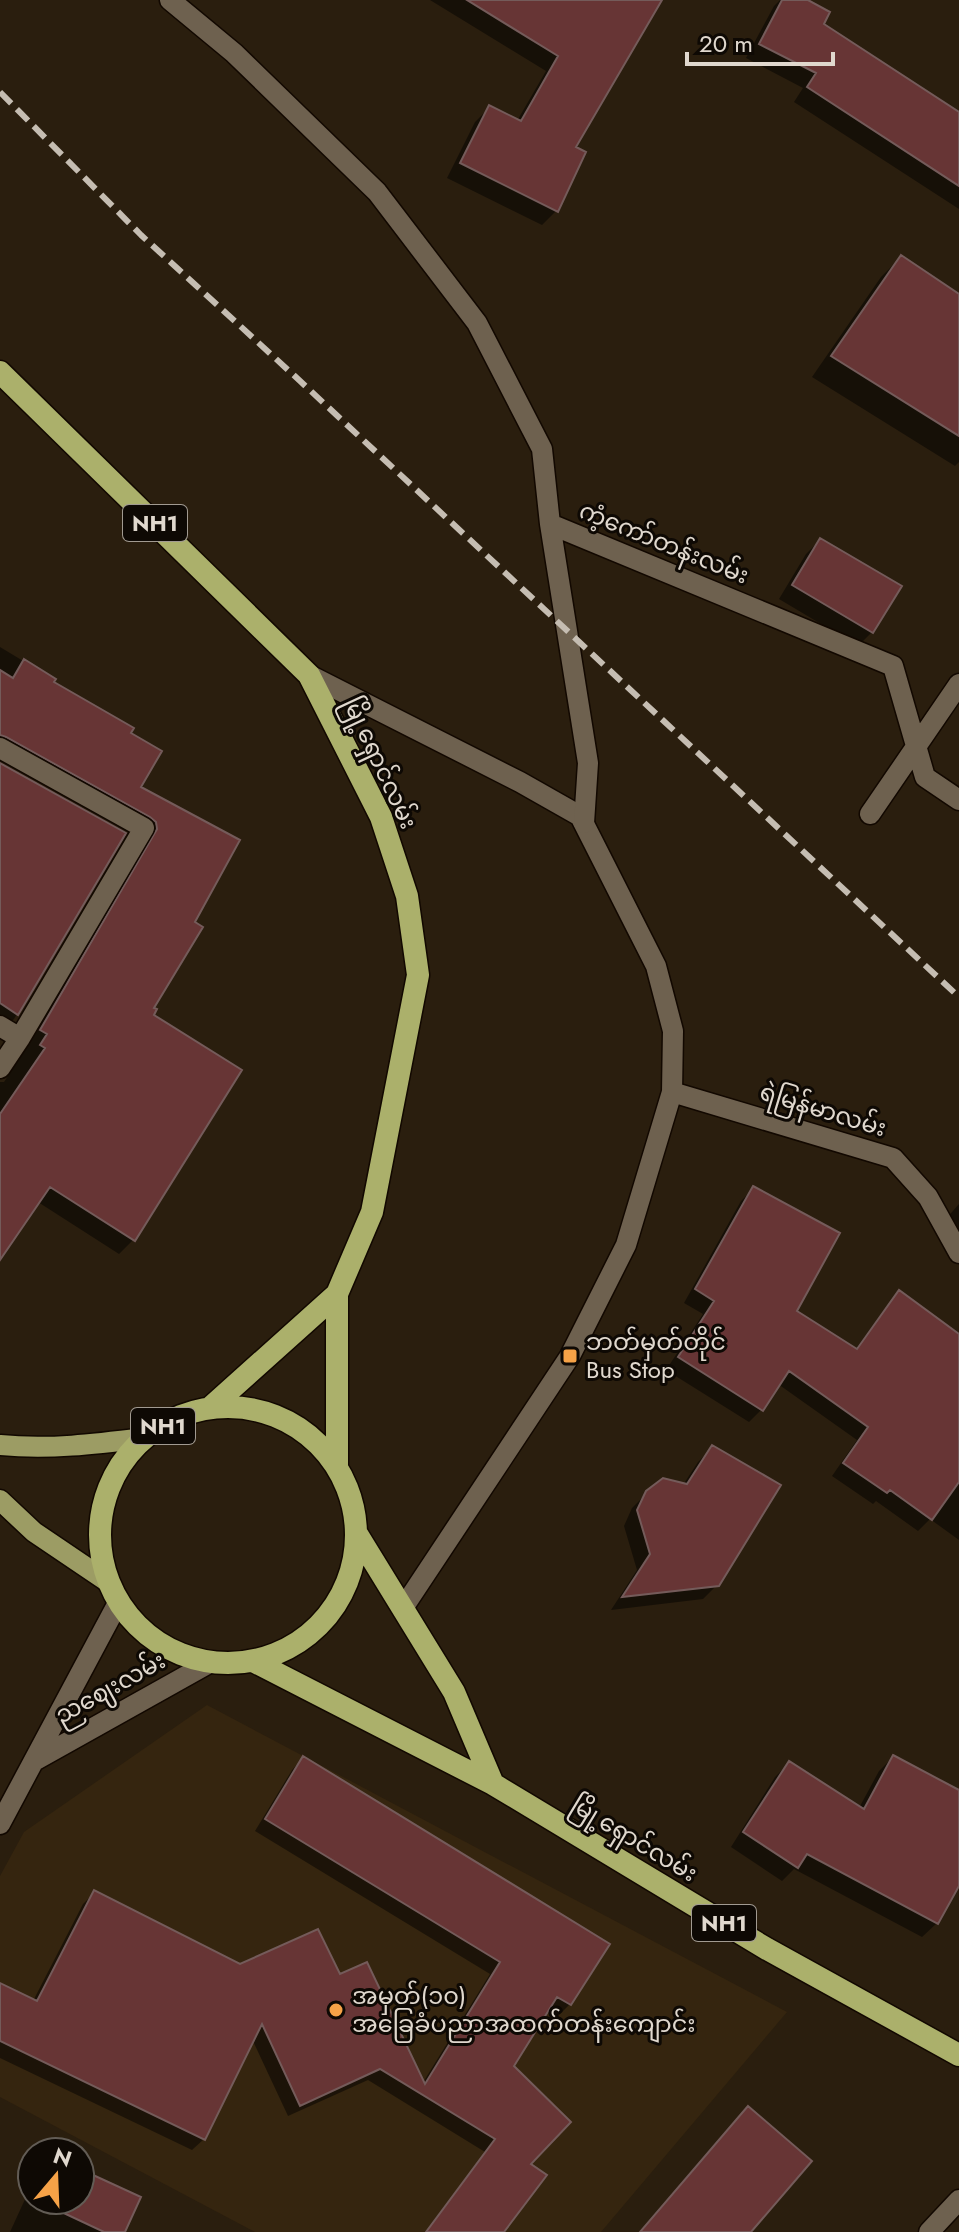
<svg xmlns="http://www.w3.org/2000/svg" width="959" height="2232" font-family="Jost,'Noto Sans Myanmar',sans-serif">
<rect width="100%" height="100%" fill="#2a1e0e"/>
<!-- built -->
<path fill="#35250f" d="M207 1705 787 2012 601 2232H255L0 2097V1876L24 1832Z"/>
<!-- shadow -->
<path fill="#0007" d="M430 0H659L573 148 556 211 542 225 447 178 475 122 489 108 517 121 546 71Z
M780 0H804L821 25 959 114V209L794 102 803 88 746 58 774 6Z
M901 257 959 296V462L955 466 812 377 881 277Z
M820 540 872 632 858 646 779 599 806 554Z
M0 647 53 679 51 682 129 734 139 788 237 841 193 923 151 1008 133 1240 119 1254 38 1202 0 1258V1082H4L18 1061 144 844 142 837 0 756Z
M0 765 123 834 14 1019 0 1033Z
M753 1189 795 1312 855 1350 887 1306 899 1293 959 1351V1540L930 1519 918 1531 876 1501 873 1504 832 1476 857 1440 778 1384 761 1410 749 1422 666 1370 703 1314 684 1303 741 1201Z
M959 1204V1255L938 1228Z
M712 1448 718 1584 703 1599 611 1610 637 1570 624 1526 632 1508 647 1493 683 1485 698 1462Z
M893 1757 959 1793V1881L937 1923 922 1937 794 1869 782 1881 731 1847 775 1777 789 1763 859 1808 879 1771Z
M303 1758 570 2004 558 2016 547 2009 512 2066 528 2164 502 2232H425L485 2152 368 2080 288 2116 252 2039 204 2139 192 2150 0 2058V1985L33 2001 83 1904 95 1892 240 1966 339 1977 422 2084 490 1974 255 1831 292 1770Z
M80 2171 123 2232H10L32 2184V2200H80Z"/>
<!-- building -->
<path fill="#673535" stroke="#745b5a" stroke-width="2" d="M467 0H662L576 147 586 152 558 212 460 163 489 105 521 121 558 56Z
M782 0H808L830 12 824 24 959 112V186L807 87 816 73 759 44Z
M901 255 959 294V436L831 356Z
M820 538 902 586 873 633 792 585Z
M24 659 56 679 54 682 134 728 131 733 162 751 141 787 240 840 195 922 203 927 154 1008 157 1009 154 1015 242 1070 135 1241 50 1187 0 1260V1114L45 1048 40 1045 47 1034 40 1030 157 829 156 822 150 817 6 737 0 735V670L13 678Z
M0 763 126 833 18 1015 0 1003Z
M753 1186 840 1233 797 1311 857 1349 899 1290 959 1334V1482L932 1520 890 1490 887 1493 843 1463 868 1427 789 1371 763 1411 678 1357 714 1301 695 1289Z
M712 1445 781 1485 719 1586 622 1597 650 1554 637 1510 646 1491 663 1478 687 1484Z
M893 1755 959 1790V1886L938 1924 807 1854 798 1868 743 1832 789 1761 864 1809Z
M303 1756 610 1944 571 2005 557 1997 514 2066 571 2122 531 2164 547 2175 504 2232H426L495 2139 380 2069 300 2106 262 2024 205 2140 0 2041V1983L37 2001 94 1890 240 1964 318 1929 340 1974 367 1962 425 2084 500 1962 265 1819Z
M748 2106 812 2161 751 2232H640Z
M80 2169 141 2197 125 2232H104L36 2200H80Z"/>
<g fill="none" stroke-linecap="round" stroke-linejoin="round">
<!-- service casing -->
<g stroke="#120800" stroke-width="23">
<path id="service" d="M309 675 520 782 580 816 656 966 673 1031 672 1092 626 1245 570 1356 403 1608
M672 1092 893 1158 928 1197 959 1253
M929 2232 959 2200"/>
</g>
<!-- minor casing -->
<g stroke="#120800" stroke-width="23">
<path id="minor" d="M170 0 234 53 377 192 477 323 542 449 550 524
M0 748 144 828 20 1038 0 1068
M870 814 959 684
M584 823 588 763 550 524 893 666 925 777 959 800
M0 1026 20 1038
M34 1761 211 1662
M0 1824 118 1603"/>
</g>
<!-- primary casing -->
<g stroke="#120800" stroke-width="23">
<path id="primary" d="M0 1445C48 1450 96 1444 144 1438
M0 1500 34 1532 108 1582"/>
</g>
<!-- trunk casing -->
<g stroke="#120800" stroke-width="25">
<path id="trunk" d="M0 372 309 675 381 817 407 896 418 975 372 1212 337 1294V1467
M211 1407 337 1294
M100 1535a128 128 0 1 1 256 0a128 128 0 1 1-256 0Z
M357 1534 454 1692 493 1784
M253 1661 493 1784 767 1949 959 2055"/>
</g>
<!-- service -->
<use href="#service" stroke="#6e614f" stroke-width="20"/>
<!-- minor -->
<use href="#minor" stroke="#6e614f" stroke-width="20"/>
<!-- primary -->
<use href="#primary" stroke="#9c9c64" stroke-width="20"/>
<!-- trunk -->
<use href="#trunk" stroke="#abb06b" stroke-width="22"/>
<!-- rail -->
<path stroke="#c5bdb2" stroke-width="6" stroke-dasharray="16 8" stroke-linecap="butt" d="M0 92 141 235 299 380 959 997"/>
</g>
<!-- markers -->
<g fill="#f6a247" stroke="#0e0904" stroke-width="3">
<rect x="562" y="1348" width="16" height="16" rx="4"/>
<circle cx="336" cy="2010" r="8"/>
</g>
<g text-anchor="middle" stroke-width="6" stroke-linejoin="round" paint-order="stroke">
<!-- shield labels -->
<g fill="#0e0904" stroke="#a19a91" stroke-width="2">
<rect x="123" y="505" width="64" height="36" rx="6"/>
<rect x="131" y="1408" width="64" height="36" rx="6"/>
<rect x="692" y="1905" width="64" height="36" rx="6"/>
</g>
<g font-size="22" font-weight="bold" fill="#e0d8ce">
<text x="155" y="531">NH1</text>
<text x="163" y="1434">NH1</text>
<text x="724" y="1931">NH1</text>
</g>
<!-- street labels -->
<g font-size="24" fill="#e0d8ce" stroke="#0e0904">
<text transform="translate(664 543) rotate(22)" y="8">ကံ့ကော်တန်းလမ်း</text>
<text transform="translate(380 763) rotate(65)" y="8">မြို့ရှောင်လမ်း</text>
<text transform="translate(823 1110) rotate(17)" y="8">ရဲမြန်မာလမ်း</text>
<text transform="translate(110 1688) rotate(-29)" y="8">ညဈေးလမ်း</text>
<text transform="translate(634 1839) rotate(31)" y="8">မြို့ရှောင်လမ်း</text>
</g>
<!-- poi labels -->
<g font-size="24" fill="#e0d8ce" stroke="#0e0904" text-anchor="start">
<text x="586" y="1350">ဘတ်မှတ်တိုင်<tspan x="586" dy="28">Bus Stop</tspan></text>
<text x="352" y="2004">အမှတ်(၁၀)<tspan x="352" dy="28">အခြေခံပညာအထက်တန်းကျောင်း</tspan></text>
</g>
</g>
<!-- north arrow -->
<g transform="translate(56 2176) rotate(19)"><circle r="38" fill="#0e0904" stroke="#625c55" stroke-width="2"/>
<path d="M0-6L14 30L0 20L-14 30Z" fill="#f6a247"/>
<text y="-12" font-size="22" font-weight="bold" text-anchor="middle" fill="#e0d8ce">N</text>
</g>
<!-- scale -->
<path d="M687 52v12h146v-12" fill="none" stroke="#e0d8ce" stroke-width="4"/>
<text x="699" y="52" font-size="24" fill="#e0d8ce" stroke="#0e0904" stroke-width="6" paint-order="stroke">20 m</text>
</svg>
